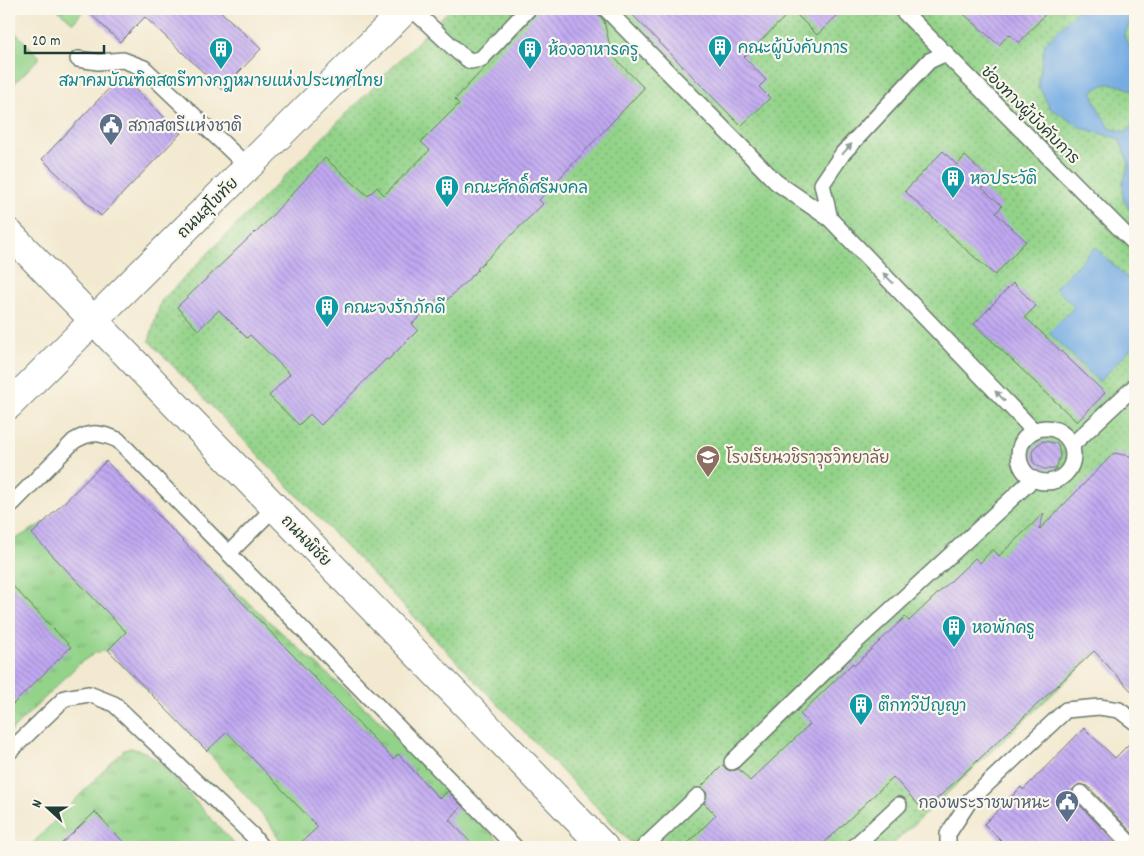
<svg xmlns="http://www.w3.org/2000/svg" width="1144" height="856" font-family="Dekko,'Playpen Sans Thai',sans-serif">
<defs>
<pattern id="grass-tufts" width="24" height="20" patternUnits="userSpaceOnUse" patternTransform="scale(1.25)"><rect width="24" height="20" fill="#93d389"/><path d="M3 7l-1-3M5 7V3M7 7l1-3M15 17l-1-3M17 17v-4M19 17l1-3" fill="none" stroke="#77ac71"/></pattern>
<pattern id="garden-dots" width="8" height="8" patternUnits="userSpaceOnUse" patternTransform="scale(1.25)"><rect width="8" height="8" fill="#93d389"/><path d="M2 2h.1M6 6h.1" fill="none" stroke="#77ac71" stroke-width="1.8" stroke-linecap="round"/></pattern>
<pattern id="building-back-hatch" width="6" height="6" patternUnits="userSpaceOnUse" patternTransform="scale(1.25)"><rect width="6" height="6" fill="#c1a9f2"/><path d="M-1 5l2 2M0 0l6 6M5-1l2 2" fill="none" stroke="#9c8bc5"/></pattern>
</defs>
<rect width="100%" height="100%" fill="#fbf7ec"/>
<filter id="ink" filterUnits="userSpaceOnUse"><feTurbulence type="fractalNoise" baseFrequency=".02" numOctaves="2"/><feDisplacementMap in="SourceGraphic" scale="10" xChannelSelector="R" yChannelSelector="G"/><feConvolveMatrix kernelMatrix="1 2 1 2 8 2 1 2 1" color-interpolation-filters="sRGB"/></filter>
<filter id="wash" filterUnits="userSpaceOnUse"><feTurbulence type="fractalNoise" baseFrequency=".0096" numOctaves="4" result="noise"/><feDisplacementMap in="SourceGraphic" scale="20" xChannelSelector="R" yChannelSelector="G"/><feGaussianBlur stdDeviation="1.12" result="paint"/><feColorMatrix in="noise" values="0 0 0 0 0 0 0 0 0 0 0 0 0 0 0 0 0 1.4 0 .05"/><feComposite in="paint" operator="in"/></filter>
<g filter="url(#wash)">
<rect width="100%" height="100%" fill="#f3e9d0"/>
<!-- grass -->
<path fill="url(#grass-tufts)" stroke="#59885e" d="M114 481 385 726 505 847H284L270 824 207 751 108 650 95 653 80 663 9 733V548L14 540Z
M131 748 145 752 163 766 237 847H29L124 750Z"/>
<!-- park -->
<path fill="#93d389" stroke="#59885e" d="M57 9H85L73 23Z
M9 26 40 57 9 89Z"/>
<!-- garden -->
<path fill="url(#garden-dots)" stroke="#59885e" d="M450 9H1135V616L890 847H635L149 341 161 301Z"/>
<!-- water -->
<path fill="#74ace3" stroke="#4a748c" d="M1079 9H1135L1124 37 1135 56V91C1116 85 1110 78 1092 92 1096 106 1102 118 1111 129L1127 132 1135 122V218L1123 199V183L1129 163 1119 139 1082 128 1050 108 1038 85 1045 43Z
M1095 247 1135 286V344L1099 382 1049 333 1074 307 1055 288Z"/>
<g id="blocks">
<!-- building -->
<path fill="url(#building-back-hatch)" d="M85 9H218L261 49 222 90 145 17 120 42Z
M540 9H597L599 15 604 21 612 55 644 88 539 200 543 204 477 269 478 270 446 301 441 295 412 324 418 330 388 360 386 359 321 425 310 414 299 425 269 396 290 374 250 335 247 338 219 310 198 330 177 307 255 232 256 233 325 158 368 196 377 187 384 195 430 150 421 142 459 104 455 99Z
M627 9H844L817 35 792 10 744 57 766 80 759 87 770 98 741 126Z
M958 9H1050L1019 43 1009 34 999 45Z
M121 76 181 133 101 216 42 159Z
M943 151 957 165 965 156 990 180 982 188 1002 206 996 213 1026 241 995 275 963 247 905 191Z
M1013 283 1036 306 1025 317 1105 393 1077 422 974 324Z
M1045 441 1058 444 1060 456 1056 469H1044L1036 465 1033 462 1032 452 1034 448 1041 442Z
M1114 453 1135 457V695L1094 651 924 811 893 777 820 847H684L716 815 704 803 707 794 705 790 701 787 723 765 726 769 730 771 739 769 750 781 810 724 800 714 853 663 855 665 905 617 909 621 975 558 980 563 993 549 999 556 1044 513 1039 530Z
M106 461 393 759 398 754 440 799 448 791 457 801 462 806 449 820 475 847H296L318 827 227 732 207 751 108 650 126 632 32 534Z
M9 582 71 647 9 708Z
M1084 728 1115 758 1135 738V836L1088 786 1079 784 1072 790 1074 799 1120 847H1007L984 824 1021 787 1023 790Z
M95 812 128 847H58Z"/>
</g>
</g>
<g filter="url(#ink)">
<use href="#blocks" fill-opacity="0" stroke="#69796b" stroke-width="1"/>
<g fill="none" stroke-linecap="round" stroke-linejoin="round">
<!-- lane casing -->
<g stroke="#69796b" stroke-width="18">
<path id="lane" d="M412 9 459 53 470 61 481 59 528 9
M606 9 776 182 830 219
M901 9 1135 244
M946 53 929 61 843 153 822 184 830 219 1034 431
M78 59 98 62 123 60 144 68 248 167
M1019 455a27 27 0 1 1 54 0a27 27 0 1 1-54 0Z
M1072 445 1135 386
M9 507 74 441C91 431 99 432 118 440L515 847
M229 553 275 507
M9 752 65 698 89 694 114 704 252 835 261 847
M732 762 845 652 1033 479
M1081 793 1133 847
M644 847 698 796
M854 847 899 805
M948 847V834L970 800 1066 710 1099 707 1119 710 1135 722"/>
</g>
<!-- secondary casing -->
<g stroke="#69796b" stroke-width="30">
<path id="secondary" d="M9 233 604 847
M9 405 406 9"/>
</g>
<!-- lane -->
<use href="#lane" stroke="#fff" stroke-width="15"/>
<!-- secondary -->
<use href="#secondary" stroke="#fff" stroke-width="28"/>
</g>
<!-- one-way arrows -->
<defs><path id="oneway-solid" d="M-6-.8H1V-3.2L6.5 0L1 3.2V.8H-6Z" transform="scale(1.25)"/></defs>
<g fill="#8f9e9a">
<use href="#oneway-solid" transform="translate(847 149) rotate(-48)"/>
<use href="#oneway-solid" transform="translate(888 278) rotate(-134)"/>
<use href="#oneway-solid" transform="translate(1000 396) rotate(-134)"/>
</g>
</g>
<!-- icons -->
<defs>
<g id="building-pin" transform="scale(1.25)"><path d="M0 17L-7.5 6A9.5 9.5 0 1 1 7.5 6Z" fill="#0f9aa8" stroke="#fbf7ec"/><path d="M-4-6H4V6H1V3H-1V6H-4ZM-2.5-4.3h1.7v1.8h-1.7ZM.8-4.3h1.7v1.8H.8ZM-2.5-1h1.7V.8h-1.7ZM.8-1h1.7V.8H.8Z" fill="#fff"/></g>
<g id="civic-pin" transform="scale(1.25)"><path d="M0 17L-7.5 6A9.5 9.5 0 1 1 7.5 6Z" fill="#5c6f8a" stroke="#fbf7ec"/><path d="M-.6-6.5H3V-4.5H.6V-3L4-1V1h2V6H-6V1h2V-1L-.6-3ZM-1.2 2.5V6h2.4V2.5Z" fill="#fff"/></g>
<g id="school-pin" transform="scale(1.25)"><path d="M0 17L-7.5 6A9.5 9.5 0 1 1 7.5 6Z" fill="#8d6e63" stroke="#fbf7ec"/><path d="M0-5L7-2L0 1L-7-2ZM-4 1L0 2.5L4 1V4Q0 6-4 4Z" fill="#fff"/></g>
</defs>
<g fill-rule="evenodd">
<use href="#building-pin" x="720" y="47"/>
<use href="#building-pin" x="221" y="49"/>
<use href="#building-pin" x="530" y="49"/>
<use href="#civic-pin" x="111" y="125"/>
<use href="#building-pin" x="953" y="178"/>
<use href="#building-pin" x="447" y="187"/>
<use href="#building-pin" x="327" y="307"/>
<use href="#school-pin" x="708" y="457"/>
<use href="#building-pin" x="954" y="627"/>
<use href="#building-pin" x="861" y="705"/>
<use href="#civic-pin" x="1067" y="802"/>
</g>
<g text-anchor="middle" stroke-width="4.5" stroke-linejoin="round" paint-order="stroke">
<!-- culture labels -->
<g font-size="16" fill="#0d838f" stroke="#fbf7ec" text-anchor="start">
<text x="738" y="53">คณะผู้บังคับการ</text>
<text x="548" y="55">ห้องอาหารครู</text>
<text x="221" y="86" text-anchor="middle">สมาคมบัณฑิตสตรีทางกฎหมายแห่งประเทศไทย</text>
<text x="970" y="184">หอประวัติ</text>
<text x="464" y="193">คณะศักดิ์ศรีมงคล</text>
<text x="344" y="313">คณะจงรักภักดี</text>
<text x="972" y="633">หอพักครู</text>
<text x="878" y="711">ตึกทวีปัญญา</text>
</g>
<!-- street labels -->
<g font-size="16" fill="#1f3d34" stroke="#fbf7ec">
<text transform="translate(1031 114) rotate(45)" y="6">ช่องทางผู้บังคับการ</text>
<text transform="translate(207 207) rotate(-45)" y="6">ถนนสุโขทัย</text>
<text transform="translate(307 540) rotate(46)" y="6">ถนนพิชัย</text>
</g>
<!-- service labels -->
<g font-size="16" fill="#4e5e75" stroke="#fbf7ec" text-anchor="start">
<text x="128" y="131">สภาสตรีแห่งชาติ</text>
<text x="1050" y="808" text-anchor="end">กองพระราชพาหนะ</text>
</g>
<!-- education labels -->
<g font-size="16" fill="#785e54" stroke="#fbf7ec" text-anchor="start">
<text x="726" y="463">โรงเรียนวชิราวุธวิทยาลัย</text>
</g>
</g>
<!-- margin -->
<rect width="1144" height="856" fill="none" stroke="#fbf7ec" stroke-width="30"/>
<!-- north arrow -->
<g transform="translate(48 808) rotate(291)" stroke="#fbf7ec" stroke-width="4" paint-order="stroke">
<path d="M0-4L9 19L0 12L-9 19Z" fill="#1f3d34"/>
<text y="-8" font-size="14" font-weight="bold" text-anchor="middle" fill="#1f3d34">N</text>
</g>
<!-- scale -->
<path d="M25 45v8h79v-8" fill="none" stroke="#1f3d34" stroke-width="2.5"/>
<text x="32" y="45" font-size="15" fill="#1f3d34" stroke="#fbf7ec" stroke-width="4" paint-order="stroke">20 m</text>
</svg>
